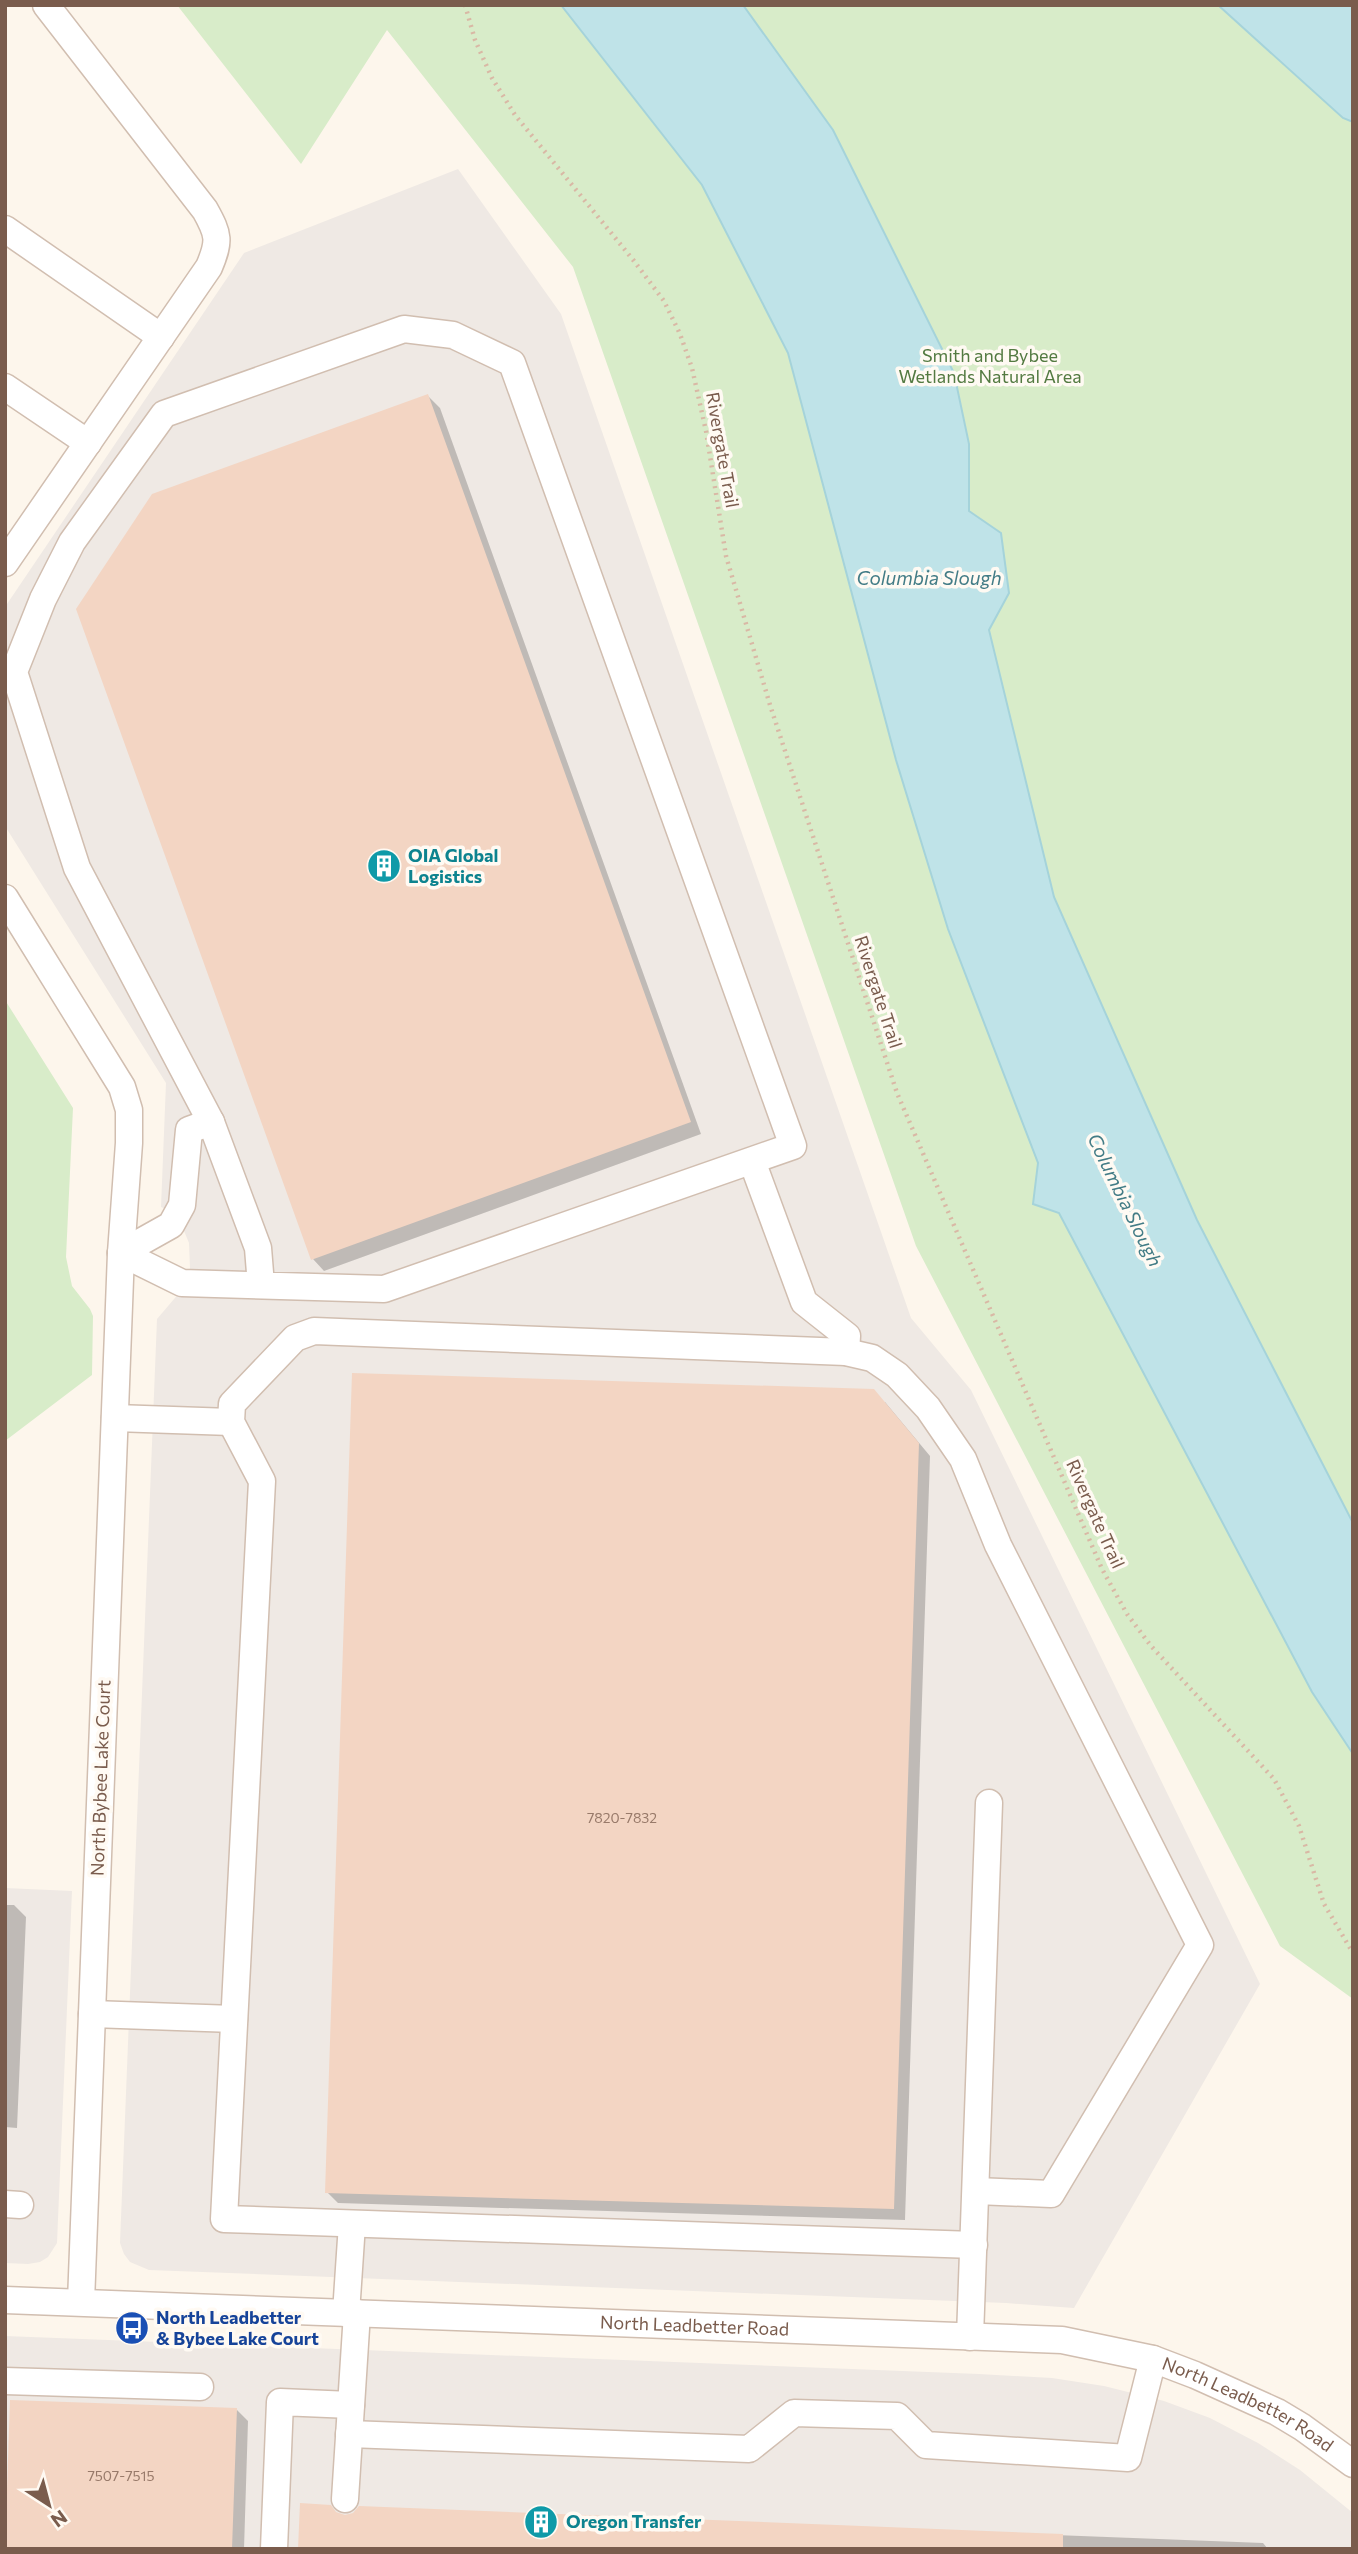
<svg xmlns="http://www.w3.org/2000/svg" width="1358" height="2554" font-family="Commissioner,sans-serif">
<rect width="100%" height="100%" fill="#fdf6ec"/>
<!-- industrial -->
<path fill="#efe9e4" d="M458 169 561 314 911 1318 971 1390 1260 1984 1074 2308 1006 2303 149 2270 130 2262 124 2254 120 2243 157 1319 180 1292 190 1268 189 1243 182 1226 168 1210 161 1207 166 1083 5 826V607L244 253Z
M5 1888 72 1891 57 2243 48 2257 40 2262 28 2264 5 2263Z
M5 2336 979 2374 1052 2378 1104 2386 1164 2401 1210 2418 1258 2443 1300 2470 1353 2513V2549H5Z"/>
<!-- green -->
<path fill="#d8ecc9" d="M177 5H1353V1999L1280 1946 916 1246 573 267 387 30 301 164Z
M5 1000 73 1108 66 1257 72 1286 90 1309 93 1316 92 1375 5 1441Z"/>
<!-- water -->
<path fill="#bfe3e8" stroke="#a5d3da" stroke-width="2" d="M561 5H743L833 130 954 373 969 444V511L1001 533 1009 593 989 630 1054 897 1197 1220 1353 1523V1754L1312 1692 1059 1213 1033 1204 1038 1163 948 929 896 760 788 353 702 185Z
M1218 5H1353V122L1343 118Z"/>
<!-- shadow -->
<path fill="#0003" d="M428 396 440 408 701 1134 324 1271 313 1259Z
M885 1402 930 1456 905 2220 338 2203 327 2192Z
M5 1905H14L26 1917 17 2128 5 2127Z
M237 2410 248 2421 244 2549H7Z
M360 2508 1263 2543 1268 2549H300L337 2514 345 2516 354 2514Z"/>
<!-- building -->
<path fill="#f3d5c3" d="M428 394 691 1122 311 1260 76 609 152 494Z
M352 1373 874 1389 919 1443 894 2209 325 2193Z
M10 2400 237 2408 232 2549H5Z
M300 2503 331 2505 336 2512 345 2515 353 2513 359 2506 1063 2534V2549H298Z"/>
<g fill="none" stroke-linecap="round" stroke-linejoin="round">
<!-- minor casing -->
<g stroke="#d1beb0" stroke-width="29">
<g id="minor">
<path d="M5 229 161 337"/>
<path d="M5 387 88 443"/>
<path d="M5 563 209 267C220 241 219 235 205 210L46 5"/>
<path d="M5 898 122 1087 129 1110V1143L121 1253 81 2302"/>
<path d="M752 1161 804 1302 847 1336 846 1352"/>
<path d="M121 1253 182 1283 384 1289 793 1146 512 363 453 335 404 329 164 414 72 542 43 599 14 672 77 868 211 1122 258 1248 261 1285"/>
<path d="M121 1253 171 1225 182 1205 189 1130 211 1122"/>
<path d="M115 1418 231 1422"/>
<path d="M92 2014 234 2019"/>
<path d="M5 2204 20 2205"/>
<path d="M974 2245 224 2219 262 1481 231 1422 232 1404 295 1338 314 1331 846 1352 872 1358 897 1375 928 1408 963 1459 998 1545 1200 1945 1051 2194 976 2191"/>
<path id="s1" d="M5 2300 1062 2340 1153 2359 1195 2375 1277 2412 1302 2427 1353 2464"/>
<path d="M346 2313 352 2224"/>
<path d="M970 2337 989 1803"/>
<path d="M5 2381 200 2387"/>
<path d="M349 2434 749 2449 794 2413 897 2416 926 2445 1128 2458 1153 2359"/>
<path d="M345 2499 357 2313"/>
<path d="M274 2549 280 2402 351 2405"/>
</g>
</g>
<!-- path -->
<path stroke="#d9b8a5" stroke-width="4.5" stroke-dasharray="2 5" stroke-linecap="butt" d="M465 5 475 40 492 78 515 115 634 261 664 301 680 334 692 368 706 431 726 556 770 705 897 1093 1102 1569 1127 1614 1151 1646 1274 1779 1299 1826 1324 1904 1353 1953"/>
<!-- minor -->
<use href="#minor" stroke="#fff" stroke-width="26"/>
</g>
<!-- icons -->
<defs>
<g id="building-disc" transform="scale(1.75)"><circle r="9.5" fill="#0f9aa8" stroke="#fffaf3"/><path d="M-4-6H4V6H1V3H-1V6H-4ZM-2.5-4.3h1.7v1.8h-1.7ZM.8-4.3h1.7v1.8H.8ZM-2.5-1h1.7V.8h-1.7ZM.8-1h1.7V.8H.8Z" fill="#fff"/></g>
<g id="bus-disc" transform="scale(1.75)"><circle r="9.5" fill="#1a4fb4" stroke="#fffaf3"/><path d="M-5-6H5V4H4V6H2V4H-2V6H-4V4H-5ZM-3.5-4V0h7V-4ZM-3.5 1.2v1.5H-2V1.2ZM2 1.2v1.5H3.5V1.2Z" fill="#fff"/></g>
</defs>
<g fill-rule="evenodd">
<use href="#building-disc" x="384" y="866"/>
<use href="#bus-disc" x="132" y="2328"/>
<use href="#building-disc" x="541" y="2522"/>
</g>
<g text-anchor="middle" stroke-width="7" stroke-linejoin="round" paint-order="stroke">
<!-- number labels -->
<g font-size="14" fill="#987a6a">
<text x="622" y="1823">7820-7832</text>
<text x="121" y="2481">7507-7515</text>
</g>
<!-- park labels -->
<g font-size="18" fill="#537a41" stroke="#fffaf3">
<text x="990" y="362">Smith and Bybee<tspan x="990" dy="21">Wetlands Natural Area</tspan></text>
</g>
<!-- street labels -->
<g font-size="18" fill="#7a5c4d" stroke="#fffaf3">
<text transform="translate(722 450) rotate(80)" y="6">Rivergate Trail</text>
<text transform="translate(878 992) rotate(72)" y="6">Rivergate Trail</text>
<text transform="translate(1095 1514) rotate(66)" y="6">Rivergate Trail</text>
<text transform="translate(101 1778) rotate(-88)" y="6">North Bybee Lake Court</text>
<text dy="6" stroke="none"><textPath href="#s1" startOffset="690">North Leadbetter Road</textPath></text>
<text dy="6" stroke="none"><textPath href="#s1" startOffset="1256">North Leadbetter Road</textPath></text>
</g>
<!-- culture labels -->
<g font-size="18" font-weight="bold" fill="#0d838f" stroke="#fffaf3" text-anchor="start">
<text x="408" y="862">OIA Global<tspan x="408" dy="21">Logistics</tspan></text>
<text x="566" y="2528">Oregon Transfer</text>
</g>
<!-- transit labels -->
<g font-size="18" font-weight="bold" fill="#164399" stroke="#fffaf3" text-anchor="start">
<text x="156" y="2324">North Leadbetter<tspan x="156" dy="21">&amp; Bybee Lake Court</tspan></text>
</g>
<!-- water labels -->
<g font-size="19" font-style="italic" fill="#437c86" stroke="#fffaf3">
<text x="929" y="585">Columbia Slough</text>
<text transform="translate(1125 1200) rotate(64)" y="7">Columbia Slough</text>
</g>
</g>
<!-- border -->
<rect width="1358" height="2554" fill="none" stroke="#7a5c4d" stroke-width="14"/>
<!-- north arrow -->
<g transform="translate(49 2505) rotate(144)" stroke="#fffaf3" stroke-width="5" paint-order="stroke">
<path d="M0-5L12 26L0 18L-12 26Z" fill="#7a5c4d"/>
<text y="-10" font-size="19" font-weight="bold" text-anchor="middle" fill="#7a5c4d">N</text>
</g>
</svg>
